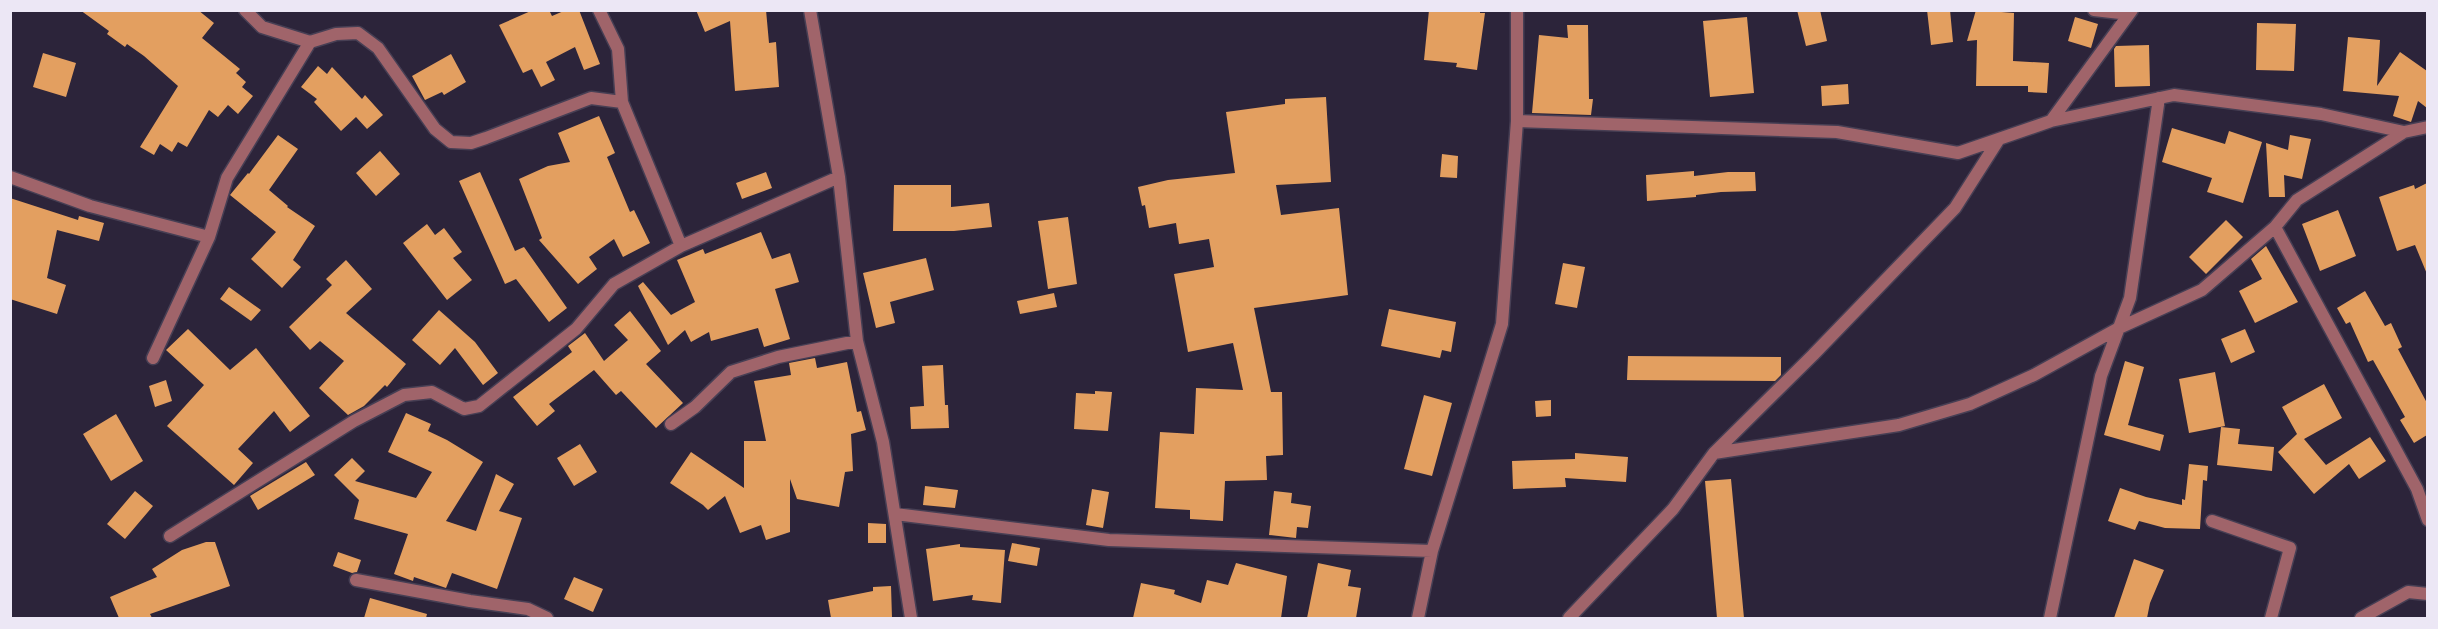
<svg xmlns="http://www.w3.org/2000/svg" width="2438" height="629" font-family="Raleway,sans-serif">
<rect width="100%" height="100%" fill="#2c243a"/>
<!-- building -->
<path fill="#e39f60" d="M80 10H198L214 23 202 38 240 69 236 73 246 82 242 87 253 96 238 114 228 105 218 117 209 110 187 147 178 142 172 152 160 144 154 155 140 147 178 86 144 56 127 44 125 47 107 34 109 31Z
M533 10H549L552 16 566 10H579L600 64 584 70 575 47 546 62 555 80 541 87 532 69 523 73 499 25Z
M696 10H766L769 43 776 42 779 87 735 91 730 21 705 32Z
M1429 10H1480V13H1485L1477 70 1456 67 1457 63 1424 60Z
M1797 10H1820L1827 41 1806 46Z
M1927 10H1950L1953 42 1931 45Z
M1976 10 2014 13 2013 61 2049 63 2047 93 2028 92V86H1976L1977 40 1967 41Z
M1747 17 1754 93 1710 97 1703 21Z
M2075 17 2098 24 2091 48 2068 41Z
M2257 23 2296 24 2294 71 2256 70Z
M1567 25H1588L1589 99H1593L1591 115 1532 113 1539 35 1568 38Z
M2348 37 2380 40 2377 86 2400 52 2427 71V108L2418 101 2411 122 2393 116 2399 96 2343 91Z
M2149 45 2150 86 2115 87 2114 49 2116 46Z
M43 53 76 63 66 97 33 87Z
M451 54 466 82 444 95 442 92 425 100 412 76Z
M318 66 327 74 332 67 362 99 365 95 383 115 367 129 356 117 341 131 314 102 317 99 301 87Z
M1848 84 1849 104 1822 106 1821 86Z
M1326 97 1331 182 1276 185 1281 215 1339 208 1348 295 1254 308 1271 392H1282L1283 455 1266 456 1267 480 1225 481 1223 521 1190 519V510L1155 508 1160 432 1194 434 1196 388 1243 390 1233 343 1188 352 1174 274 1214 267 1209 239 1179 244 1176 223 1149 228 1145 205 1142 206 1138 187 1168 180 1235 173 1226 112 1285 104V99Z
M599 116 615 153 607 157 630 212 634 210 650 243 623 257 614 239 589 257 597 269 578 284 539 240 542 238 519 179 548 166 570 162 558 133Z
M2172 128 2225 144 2229 131 2262 142 2243 203 2207 192 2212 178 2162 162Z
M278 135 298 149 269 190 288 206 287 207 315 226 293 260 301 267 282 288 251 259 276 232 230 195 248 173 249 174Z
M2290 135 2311 139 2302 179 2284 175 2285 197H2269L2266 143 2288 150Z
M380 151 400 174 376 196 356 173Z
M1442 154 1458 156 1457 178 1440 177Z
M1694 171V176L1728 172H1755L1756 191 1721 192 1696 195V197L1647 201 1646 175Z
M480 172 515 251 524 247 567 308 549 322 516 279 505 284 459 181Z
M766 172 772 188 742 199 736 183Z
M2427 183V274L2415 245 2397 251 2379 197 2414 185 2415 189Z
M894 185H951V207L989 203 992 227 954 231H893Z
M10 198 78 220 79 216 104 223 99 241 57 230 47 278 66 285 57 314 10 299Z
M2338 210 2356 256 2320 271 2302 224Z
M1068 217 1077 284 1048 289 1038 221Z
M2226 220 2243 237 2206 274 2189 257Z
M427 224 435 235 444 228 462 252 453 258 472 280 447 300 403 243Z
M761 232 772 259 790 253 799 282 775 289 790 339 764 347 758 328 711 341 709 332 691 342 685 330 668 345 638 286 643 282 671 315 695 302 677 260 703 249 705 254Z
M2266 246 2298 302 2255 323 2239 291 2262 279 2251 259Z
M926 258 934 290 890 302 895 323 876 328 863 273Z
M346 260 372 289 346 313 406 364 387 387 385 385 364 406 348 415 319 388 344 361 320 341 310 350 289 327 332 285 326 279Z
M1563 263 1585 267 1577 308 1555 304Z
M229 287 261 310 251 321 220 299Z
M2365 291 2385 326 2391 323 2402 347 2398 349 2427 403V435L2414 443 2400 420 2405 417 2373 360 2368 362 2350 322 2346 324 2337 308Z
M1054 293 1057 307 1020 314 1017 301Z
M1389 309 1456 322 1451 352 1442 350 1440 358 1381 346Z
M439 310 475 342 498 373 483 385 455 348 440 365 412 340Z
M630 311 661 351 646 364 683 403 656 428 621 391 616 395 594 370 549 404 555 411 537 426 513 397 572 352 568 346 585 333 604 361 628 340 614 325Z
M188 329 230 370 256 348 310 416 290 432 274 411 238 449 253 463 234 485 167 426 204 385 166 350Z
M2245 329 2255 352 2231 363 2221 339Z
M1628 356 1781 357V375L1775 381 1627 380Z
M815 358 817 368 847 362 857 412 861 411 866 430 851 434 853 471 845 472 839 507 797 499 790 479V532L766 540 761 525 740 533 725 496 708 510 703 505 670 483 691 452 744 488V441H766L754 381 791 375 789 363Z
M2125 361 2144 367 2128 425 2164 435 2160 451 2104 435Z
M943 365 945 405H948L949 428 911 429 910 407 924 406 922 366Z
M2215 372 2225 426 2189 433 2179 379Z
M166 380 172 401 155 407 149 386Z
M2324 384 2342 418 2304 439 2326 465 2370 437 2386 461 2359 479 2349 464 2314 494 2278 452 2297 434 2282 407Z
M1095 391 1112 392 1108 431 1074 429 1076 393 1095 394Z
M1424 395 1452 403 1432 476 1404 469Z
M1551 400V416L1536 417 1535 401Z
M406 413 431 424 428 431 447 440 483 462 446 521 476 531 496 474 514 484 499 511 522 518 497 589 452 573 446 588 414 577 413 581 394 574 408 534 354 519 359 500 334 475 352 458 365 471 355 481 416 498 432 472 388 452Z
M116 414 143 461 111 481 83 434Z
M2221 427 2240 429 2238 444 2274 447 2272 471 2217 465Z
M580 444 597 472 574 486 557 458Z
M1575 453 1628 457 1626 482 1565 478 1566 487 1513 489 1512 461 1575 459Z
M306 462 315 475 258 510 250 496Z
M2189 464 2208 466 2207 481 2203 480 2200 529 2165 528 2139 521 2135 530 2108 521 2120 488 2146 497 2182 505V499L2185 500Z
M1731 479 1744 618H1717L1705 481Z
M925 486 958 490 955 508 923 505Z
M1092 489 1109 492 1103 528 1086 525Z
M135 491 153 506 125 539 107 524Z
M1274 491 1292 493 1291 503 1311 506 1308 528 1297 527 1296 538 1269 535Z
M868 523 886 524V543H868Z
M206 542H215L230 586 150 614 152 618H119L110 597 157 577 152 569 182 550Z
M1012 543 1040 548 1037 566 1008 561Z
M960 544V547L1005 550 1001 603 972 600 973 595 933 601 926 549Z
M338 552 361 560 357 572 352 573 333 566Z
M2134 559 2164 570 2150 603 2147 618H2114Z
M1236 563 1287 576 1281 618H1133L1141 583 1175 590 1174 594 1201 603 1207 580 1228 585Z
M1318 563 1351 570 1348 586 1361 588 1356 618H1307Z
M574 577 603 589 593 612 564 599Z
M891 586 892 618H831L828 600 873 591V587Z
M370 598 427 614 426 618H364Z"/>
<g fill="none" stroke-linecap="round" stroke-linejoin="round">
<!-- street casing -->
<g stroke="#473f54" stroke-width="15">
<path id="street" d="M245 10 262 27 310 42 336 34 358 33 378 48 435 129 451 142 471 143 486 138 591 98 622 102
M599 10 618 49 622 102 681 246
M810 10 839 177 857 341 883 442 911 618
M2094 10 2129 14
M1517 121 1837 132 1958 153 2051 121 2174 95 2321 114 2404 132 2428 127
M2051 121 2132 10
M10 177 90 206 209 237
M2275 227 2417 489 2428 520
M153 358 209 237 227 178 310 42
M671 424 695 407 731 372 778 357 857 341
M1714 453 1899 425 1970 404 2034 375 2119 328 2202 290 2275 227 2297 200 2404 132
M895 514 1109 540 1432 551
M2212 521 2290 548 2271 618
M170 536 354 421 404 395 432 392 464 409 479 406 576 329 614 284 681 246 839 177
M356 580 470 601 528 609 547 618
M1418 618 1432 551 1502 324 1517 121V10
M1569 618 1673 509 1714 453 1813 355 1955 208 1999 139
M2050 618 2101 376 2130 298 2159 98
M2361 618 2408 592 2428 594"/>
</g>
<!-- street -->
<use href="#street" stroke="#a0646a" stroke-width="12"/>
</g>
<!-- border -->
<rect width="2438" height="629" fill="none" stroke="#ece7f5" stroke-width="24"/>
</svg>
